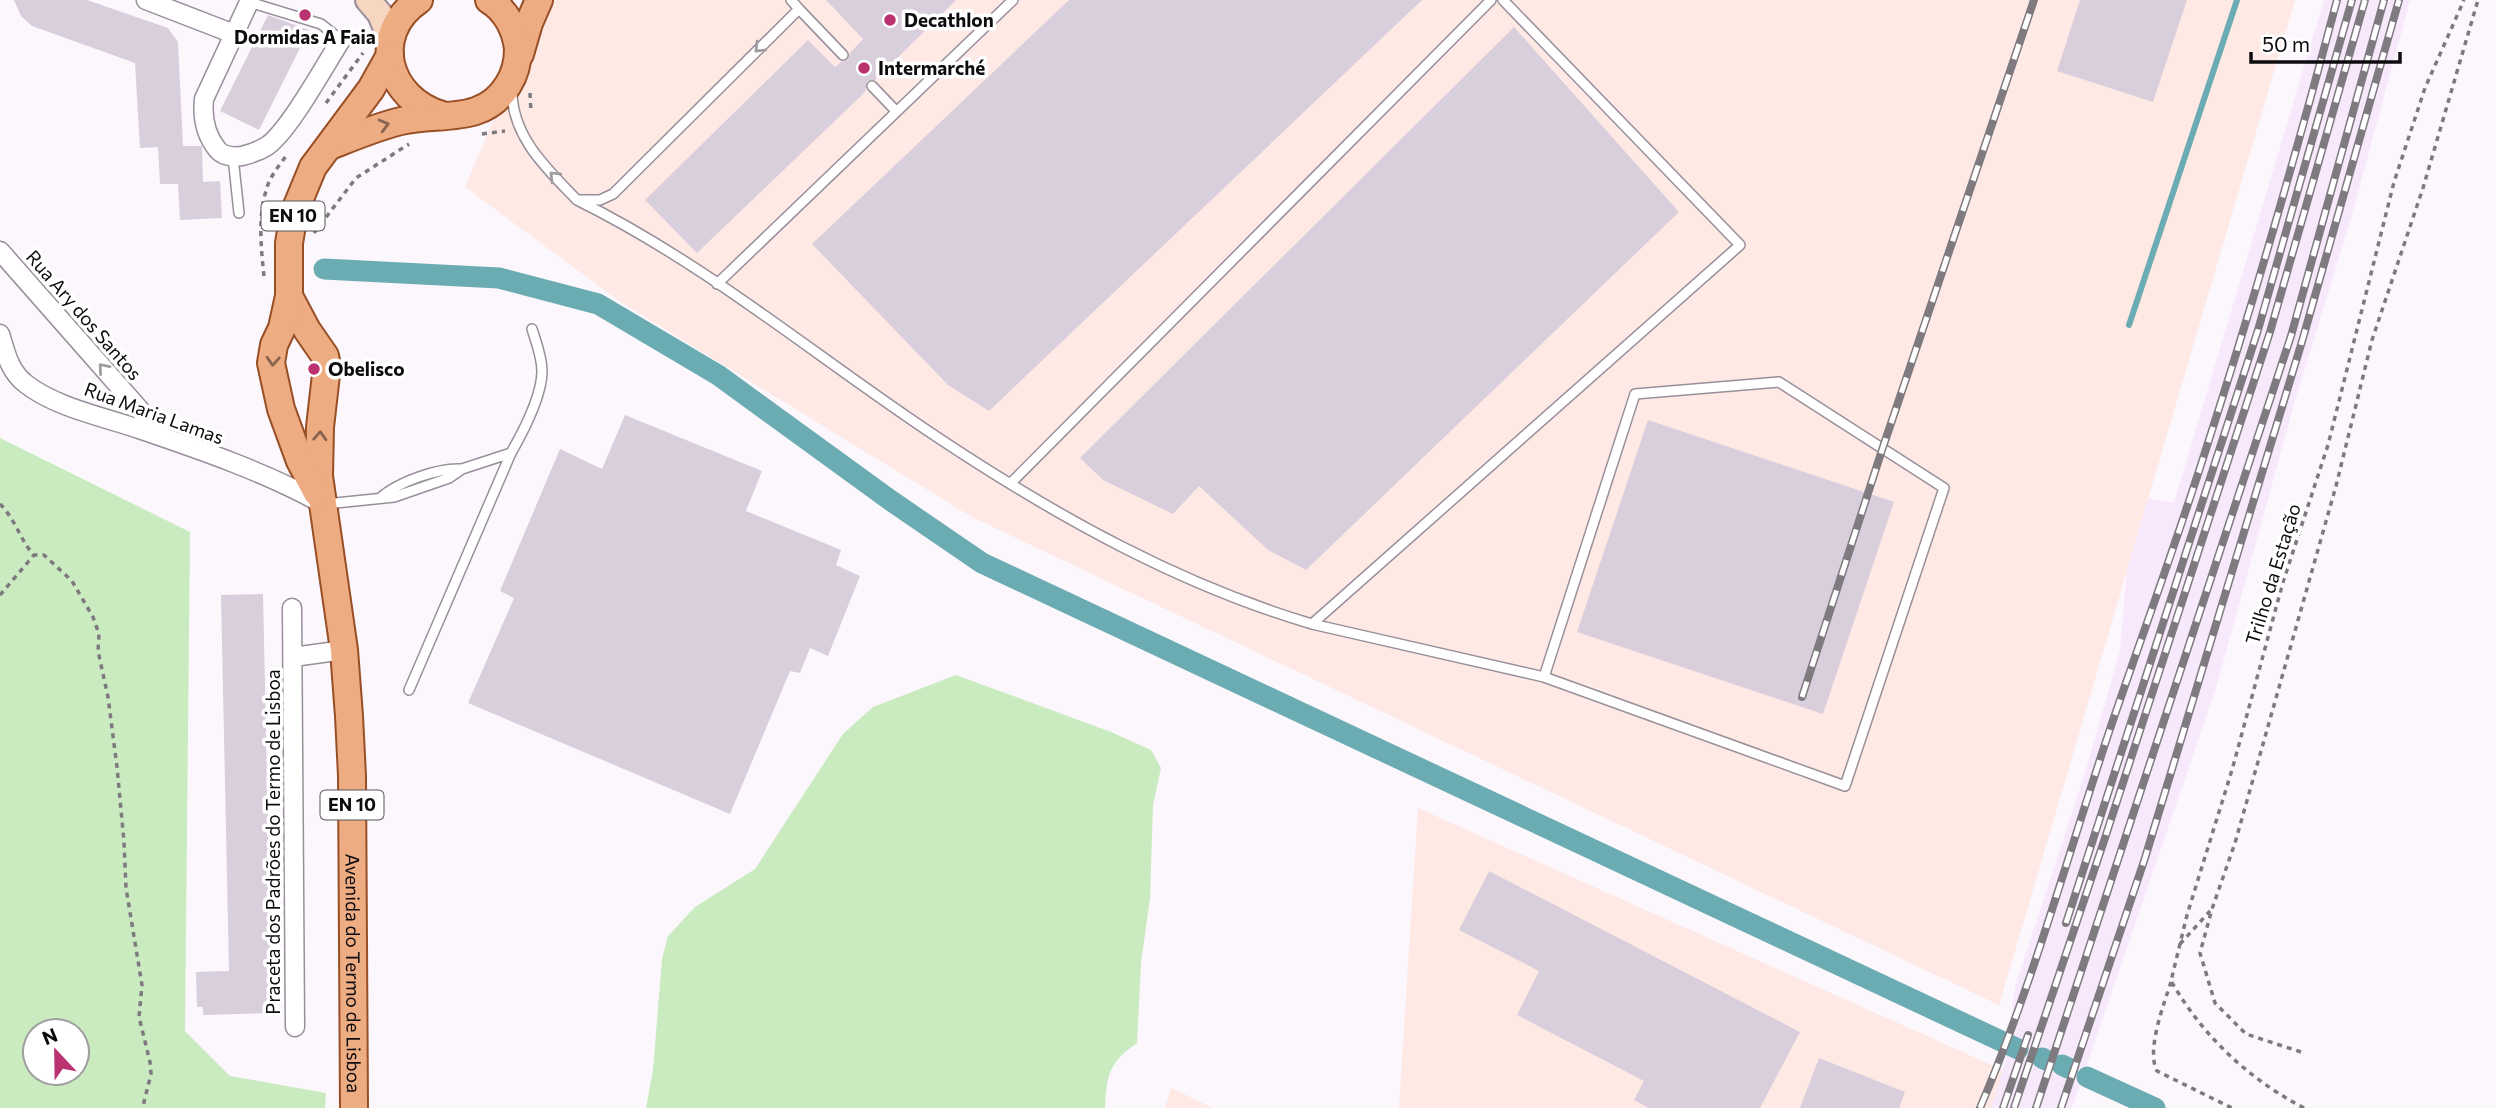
<svg xmlns="http://www.w3.org/2000/svg" width="2496" height="1108" font-family="Commissioner,sans-serif">
<rect width="100%" height="100%" fill="#fcf6fd"/>
<!-- industrial -->
<path fill="#fee9e5" d="M545 0H2295L1999 1005 972 517 619 301 465 187Z
M1418 808 2005 1071 1993 1108H1399Z
M1171 1088 1213 1108H1165Z"/>
<!-- built -->
<path fill="#f7e8fb" d="M2324 0H2410L2351 218 2294 404 2216 688 2072 1108H1991L2006 1060 2015 987 2085 773 2120 651 2127 570 2148 498 2174 503Z"/>
<!-- green -->
<path fill="#caebbf" fill-rule="evenodd" d="M0 438 190 532 185 1031 230 1076 326 1093 325 1108H0ZM77 1031V1073H35V1031Z
M956 675 1111 732 1151 750 1161 768 1153 805 1150 898 1141 963 1137 1043C1108 1063 1107 1075 1105 1108H646L653 1070 662 959 668 936 695 907 755 869 843 734 873 707Z"/>
<g fill="none" stroke-linecap="round" stroke-linejoin="round">
<!-- stream -->
<path stroke="#6aacb2" stroke-width="6" d="M2129 325 2237 0"/>
<!-- canal -->
<path stroke="#6aacb2" stroke-width="21" d="M324 269 499 278 598 304 718 375 890 500 982 563 2018 1049
M2042 1058 2046 1060
M2062 1065 2068 1068
M2087 1077 2155 1108"/>
</g>
<!-- building -->
<path fill="#d9cfdc" d="M14 0H87L168 28 178 42 183 146H202L203 182 220 181 222 218 180 220 178 184H160L158 147 140 148 135 63 32 26 21 16Z
M826 0H956L875 80 867 81 866 90 862 95 697 253 645 200 808 40 835 67 841 62 848 60 850 53 863 39Z
M1069 0H1422L989 411 948 385 812 244Z
M2080 0H2187L2153 102 2057 71Z
M268 15 309 30 259 130 220 111Z
M1514 27 1679 212 1306 570 1268 550 1199 486 1173 514 1103 480 1080 458Z
M625 415 762 471 746 511 841 550 836 565 860 576 828 656 810 648 800 673 790 671 730 814 468 703 514 598 500 591 560 449 602 469Z
M1648 420 1894 502 1823 714 1577 632Z
M263 594 271 960 279 959 280 1005H272V1013L203 1015V1007H197L196 972 229 971 221 595Z
M1489 871 1800 1032 1760 1108H1649L1634 1100 1644 1081 1517 1015 1539 971 1459 930Z
M1819 1058 1905 1092 1899 1108H1800Z"/>
<g fill="none" stroke-linecap="round" stroke-linejoin="round">
<!-- service casing -->
<g stroke="#988f9a" stroke-width="12">
<path id="service" d="M249 2 321 24 341 40
M799 9 843 55
M872 86 896 111
M512 91C512 137 547 169 577 200H600L613 194 799 9 791 0
M233 157 239 213
M577 200C709 265 821 361 943 441 1058 517 1180 585 1312 624L1740 245 1503 0
M717 284 1013 0
M1011 483 1491 0
M380 498C398 482 437 468 461 469
M326 504 394 497 449 478 462 469 511 453
M1312 624 1544 677 1845 786 1944 488 1779 382 1635 394 1544 677
M409 690 511 453C523 432 542 395 542 371 542 357 536 342 532 329"/>
</g>
<!-- minor casing -->
<g stroke="#988f9a" stroke-width="21">
<path id="minor" d="M146 0 234 34
M250 0 204 99C202 118 205 134 217 149 223 157 233 157 242 156 250 154 259 151 267 146 289 131 325 65 341 40
M0 251 162 435
M0 334C6 353 9 371 26 384 55 407 104 417 139 429 201 450 265 472 321 503
M292 608 295 1027
M293 657 344 650"/>
</g>
<!-- secondary casing -->
<g stroke="#988f9a" stroke-width="28">
<path id="secondary" d="M368 0 380 14 391 41"/>
</g>
<!-- primary casing -->
<g stroke="#984f25" stroke-width="30">
<g id="primary">
<path d="M419 0C369 34 387 99 442 115"/>
<path d="M520 54 529 23 539 0"/>
<path d="M330 146C353 137 376 127 401 121 440 112 484 125 508 85 515 74 518 62 518 49 516 30 506 10 489 0"/>
<path id="s1" d="M289 296 307 330 325 356 327 366 320 427 319 476 344 650 349 716 352 776 354 1108"/>
<path d="M317 493 300 461 281 409 271 363 274 345 282 328 289 296V243L294 213 313 167 371 89 390 55"/>
</g>
</g>
<!-- path -->
<path stroke="#7d797e" stroke-width="3.5" stroke-dasharray="5 5" stroke-linecap="butt" d="M530 93 531 113
M326 103 363 53
M482 134 505 131
M314 233 356 178 409 144
M264 276C261 248 258 217 266 191 269 178 278 167 286 156
M0 504C16 520 21 542 34 555H44L72 581 93 617 99 634 98 651 108 697 117 767 124 842 126 888 142 985 139 1017 150 1062 151 1074 144 1102 145 1108
M0 595 34 555
M2180 944 2210 911
M2171 982C2164 1004 2146 1050 2157 1071L2232 1108
M2301 1052 2246 1034 2215 1003 2200 953 2212 909 2235 843 2336 486 2372 340 2423 188 2478 0
M2304 1108C2247 1078 2203 1036 2171 981L2187 915 2232 770 2283 582 2328 445 2394 182 2425 88 2464 0"/>
<!-- service -->
<use href="#service" stroke="#fff" stroke-width="9"/>
<!-- minor -->
<use href="#minor" stroke="#fff" stroke-width="18"/>
<!-- secondary -->
<use href="#secondary" stroke="#f6d5c1" stroke-width="24"/>
<!-- primary -->
<use href="#primary" stroke="#eeac83" stroke-width="26"/>
<!-- rail casing -->
<g stroke="#7e7a7f" stroke-width="8">
<path id="rail" d="M1802 697 1882 450 2034 0
M2066 923 2258 330 2352 0
M1980 1108C2032 986 2067 858 2109 732 2141 638 2176 544 2206 449 2254 301 2297 151 2337 0
M2003 1108 2028 1035
M2014 1108 2104 841 2270 332 2365 0
M2036 1108 2291 336 2384 0
M2061 1108 2145 858 2303 338 2399 0"/>
</g>
<!-- rail -->
<use href="#rail" stroke="#fff" stroke-width="5" stroke-dasharray="16" stroke-linecap="butt"/>
</g>
<!-- one-way arrows -->
<defs><path id="oneway-chevron" d="M-2-3.5L2.5 0L-2 3.5" fill="none" stroke-width="1.6" stroke-linecap="round" stroke-linejoin="round" transform="scale(1.75)"/></defs>
<g stroke="#9f9d9f">
<use href="#oneway-chevron" transform="translate(759 48) rotate(135)"/>
<use href="#oneway-chevron" transform="translate(554 176) rotate(-135)"/>
<use href="#oneway-chevron" transform="translate(103 368) rotate(-131)"/>
</g>
<g stroke="#89644f">
<use href="#oneway-chevron" transform="translate(384 125) rotate(-15)"/>
<use href="#oneway-chevron" transform="translate(273 361) rotate(93)"/>
<use href="#oneway-chevron" transform="translate(320 436) rotate(-87)"/>
</g>
<!-- markers -->
<g fill="#ba3270" stroke="#fff" stroke-width="2.5">
<circle cx="305" cy="15" r="7"/>
<circle cx="890" cy="20" r="7"/>
<circle cx="864" cy="68" r="7"/>
<circle cx="314" cy="369" r="7"/>
</g>
<g text-anchor="middle" stroke-width="7" stroke-linejoin="round" paint-order="stroke">
<!-- shield labels -->
<g fill="#fff" stroke="#565457" stroke-width="2">
<rect x="261.5" y="201.5" width="63" height="29" rx="5"/>
<rect x="320.5" y="790.5" width="63" height="29" rx="5"/>
</g>
<g font-size="18" font-weight="bold" fill="#0e0b0f">
<text x="293" y="222">EN 10</text>
<text x="352" y="811">EN 10</text>
</g>
<!-- poi labels -->
<g font-size="19" font-weight="bold" fill="#0e0b0f" stroke="#fff" text-anchor="start">
<text x="904" y="27">Decathlon</text>
<text x="305" y="44" text-anchor="middle">Dormidas A Faia</text>
<text x="878" y="75">Intermarché</text>
<text x="328" y="376">Obelisco</text>
</g>
<!-- street labels -->
<g font-size="19" fill="#0e0b0f" stroke="#fff">
<text transform="translate(84 315) rotate(49)" y="7">Rua Ary dos Santos</text>
<text transform="translate(154 413) rotate(20)" y="7">Rua Maria Lamas</text>
<text transform="translate(2273 574) rotate(-73)" y="7">Trilho da Estação</text>
<text transform="translate(273 842) rotate(-90)" y="7">Praceta dos Padrões do Termo de Lisboa</text>
<text dy="7" stroke="none"><textPath href="#s1" startOffset="690">Avenida do Termo de Lisboa</textPath></text>
</g>
</g>
<!-- north arrow -->
<g transform="translate(56 1052) rotate(338)"><circle r="33" fill="#ffffff" stroke="#9f9d9f" stroke-width="2"/>
<path d="M0-5L12 26L0 18L-12 26Z" fill="#ba3270"/>
<text y="-10" font-size="19" font-weight="bold" text-anchor="middle" fill="#0e0b0f">N</text>
</g>
<!-- scale -->
<path d="M2251 52v10h149v-10" fill="none" stroke="#0e0b0f" stroke-width="3.5"/>
<text x="2262" y="52" font-size="21" fill="#0e0b0f" stroke="#ffffff" stroke-width="5" paint-order="stroke">50 m</text>
</svg>
